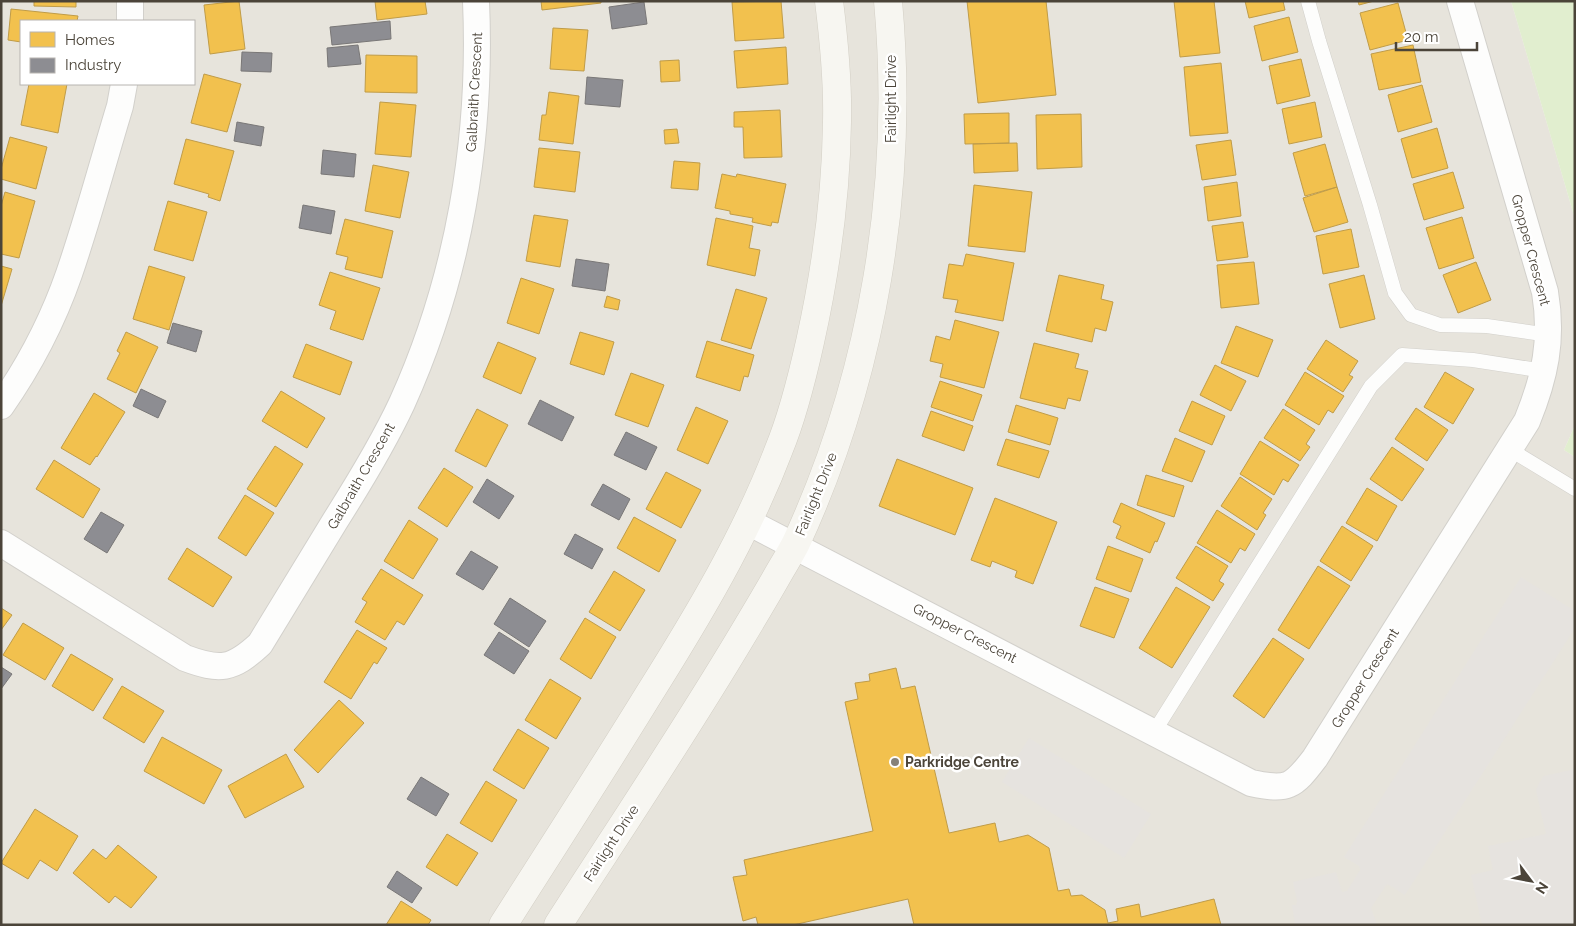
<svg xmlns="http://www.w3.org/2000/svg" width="1576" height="926" font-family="Raleway,sans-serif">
<rect width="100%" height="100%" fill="#f4f2ee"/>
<!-- residential -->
<path fill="#e7e4dc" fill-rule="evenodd" d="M1 1H1511L1575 219V425L1564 450 1575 457V925H1ZM21 21H194V84H21Z"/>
<!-- green -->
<path fill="#e1eecf" d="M1511 1H1575V219Z
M1575 425V457L1564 450Z"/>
<!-- parking -->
<path fill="#e6e3df" d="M1521 577 1575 611V628L1405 895 1387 884 1371 908 1377 925H1295L1292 905H1296L1297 901 1293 882 1336 872 1342 892 1347 891 1360 870 1359 866 1344 857Z
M1029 738 1151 814 1124 858 1002 782Z
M1575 769V925H1482L1471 875 1493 870 1488 846 1546 834 1536 790 1539 783 1544 776Z"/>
<!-- homes -->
<path fill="#f2c14e" stroke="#c09c48" d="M34 1H76V7L34 6Z
M239 1 245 49 210 54 204 5Z
M375 1H425L427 14 377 20Z
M541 1H601V3L542 10Z
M781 1 784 38 735 41 732 2Z
M967 1H1046L1056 95 978 103Z
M1174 1H1214L1220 53 1180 57Z
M1245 1H1283L1285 10 1249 18Z
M1358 1H1374L1359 5Z
M1398 3 1408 40 1370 50 1360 13Z
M11 9 78 16 77 21H21V42L8 40Z
M1289 17 1298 52 1262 61 1254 26Z
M553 28 588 30 584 71 550 69Z
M1413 45 1421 82 1379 90 1371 54Z
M786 47 788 84 737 88 734 51Z
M366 55 417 56V93L365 92Z
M1301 59 1310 96 1277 104 1269 66Z
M679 60 680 81 661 82 660 61Z
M1221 63 1228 133 1190 136 1184 67Z
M204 74 241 84 227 132 191 123Z
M29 84H67L58 133 21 125Z
M1422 85 1432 122 1398 132 1388 95Z
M549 92 579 96 573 144 539 140 542 115H546Z
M380 102 416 105 411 157 375 154Z
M1315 102 1322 137 1289 144 1282 109Z
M780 110 782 157 744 158 743 127H734V112Z
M1009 113V143L965 144 964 114Z
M1081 114 1082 167 1037 169 1036 115Z
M1437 128 1448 168 1412 178 1401 139Z
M677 129 679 143 665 144 664 130Z
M10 137 47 147 36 189 1 179V169Z
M186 139 234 151 220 201 208 197 209 194 174 184Z
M1231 140 1236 175 1202 180 1196 145Z
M1017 143 1018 171 974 173 973 144Z
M1325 144 1337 187 1305 196 1293 153Z
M539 148 580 152 575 192 534 187Z
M674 161 700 163 698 190 671 188Z
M373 165 409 172 400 218 365 211Z
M1453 172 1464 208 1424 220 1413 184Z
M722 174 736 177 737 174 786 184 778 223 772 222 771 226 752 222 753 218 730 214V211L715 208Z
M1237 182 1241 216 1208 221 1204 187Z
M974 185 1032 192 1025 252 968 246Z
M1337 187 1348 222 1314 232 1303 198Z
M5 192 35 201 19 258 1 254V206Z
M168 201 207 212 193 261 154 250Z
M534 215 568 220 560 267 526 261Z
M1462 217 1474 258 1439 269 1426 228Z
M716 218 753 226 749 248 760 250 755 276 707 265Z
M345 219 393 231 382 278 345 269 348 257 336 254Z
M1243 222 1248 257 1217 261 1212 226Z
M1351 229 1359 267 1323 274 1316 236Z
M966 254 1014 263 1003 321 955 312 958 300 943 298 949 264 963 266Z
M1254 262 1259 304 1221 308 1217 265Z
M1476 262 1491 300 1458 313 1443 275Z
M1 266 12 269 1 306Z
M149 266 185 277 169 330 133 319Z
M330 272 380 288 363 340 330 329 336 311 319 305Z
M1059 275 1104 285 1101 299 1113 302 1106 331 1095 328 1092 342 1046 331Z
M1364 275 1375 319 1340 328 1329 284Z
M521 278 554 289 539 334 507 323Z
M736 289 767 298 751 349 721 340Z
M607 296 620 300 618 310 604 307Z
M955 320 999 332 984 388 940 377 943 364 930 361 936 336 950 340Z
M1236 326 1273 340 1258 377 1221 363Z
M126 332 158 347 136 393 107 379 120 353 117 351Z
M580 332 614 342 604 375 570 364Z
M1326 340 1358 361 1349 375 1353 377 1343 392 1307 369Z
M707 341 754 355 748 377 744 376 740 391 696 377Z
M498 342 536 358 521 394 483 377Z
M1034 343 1079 354 1075 368 1088 371 1080 401 1068 398 1065 409 1020 398Z
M306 344 352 362 340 395 293 377Z
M1215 365 1246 381 1231 411 1200 395Z
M1305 372 1344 396 1333 413 1328 410 1319 425 1285 405Z
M1445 372 1474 389 1453 424 1424 407Z
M631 373 664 385 648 427 615 415Z
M940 381 982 395 973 421 931 407Z
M281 391 325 418 307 448 262 421Z
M94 393 125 412 97 457 96 456 90 465 61 448Z
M1192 401 1225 416 1212 445 1179 431Z
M1016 405 1058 418 1050 445 1008 432Z
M696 407 728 421 708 464 677 450Z
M1416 408 1448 430 1427 461 1395 439Z
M477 409 508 425 486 467 455 451Z
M1283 409 1315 430 1306 444 1310 447 1300 461 1264 438Z
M931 411 973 426 964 451 922 436Z
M1175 438 1205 451 1192 482 1162 471Z
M1006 439 1049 451 1039 478 997 465Z
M1260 441 1299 465 1288 482 1283 479 1274 495 1240 474Z
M275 446 303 464 276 507 247 489Z
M1392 447 1424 469 1402 501 1370 479Z
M897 459 973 488 955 535 879 506Z
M54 460 100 489 83 518 36 489Z
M444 468 473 487 447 527 418 508Z
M666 472 701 490 681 528 646 509Z
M1146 475 1184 486 1174 517 1137 505Z
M1240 477 1272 499 1263 513 1266 515 1257 530 1221 506Z
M1367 488 1397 506 1377 541 1346 523Z
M245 495 274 513 246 556 218 538Z
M995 498 1057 522 1033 584 1015 577 1017 571 992 561 990 567 971 560Z
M1121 503 1165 523 1157 542 1155 541 1150 553 1116 538 1121 526 1113 522Z
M1217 510 1255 534 1245 551 1240 548 1231 563 1197 543Z
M634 517 676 540 659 572 617 548Z
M409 520 438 539 413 579 384 561Z
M1342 526 1373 546 1351 581 1320 561Z
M1108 546 1143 559 1131 592 1096 579Z
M1196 546 1228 566 1219 581 1224 584 1213 601 1176 578Z
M187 548 232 577 213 607 168 579Z
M1318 566 1350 586 1309 649 1278 630Z
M381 569 423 595 404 625 397 621 385 640 355 622 367 602 362 599Z
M614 571 645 590 620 631 589 612Z
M1095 587 1129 599 1114 638 1080 626Z
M1176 587 1210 607 1172 668 1139 648Z
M1 608 12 615 1 630Z
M585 618 616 637 591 679 560 659Z
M23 623 64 648 45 680 3 655Z
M357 630 387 648 377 664 374 662 351 699 324 682Z
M1273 638 1304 659 1264 718 1233 696Z
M71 654 113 679 93 711 52 686Z
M896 668 901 689 915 686 949 833 995 823 999 842 1028 835 1049 848 1058 891 1069 889 1071 896 1082 895 1105 910 1108 923 1118 921 1116 909 1139 904 1141 917 1214 899 1221 925H914L908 899 793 925H758L756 917 743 921 733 877 747 875 744 860 873 831 845 702 858 699 855 683 870 681 869 674Z
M550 679 581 698 556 739 525 720Z
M122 686 164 711 144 743 103 718Z
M339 700 364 723 318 773 294 750Z
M518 729 549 748 524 789 493 770Z
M162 737 222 770 204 804 144 771Z
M286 754 304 787 245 818 228 786Z
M486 781 517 800 492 842 460 823Z
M35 809 78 836 57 871 40 860 28 879 1 863Z
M447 834 478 853 457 886 426 867Z
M118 845 157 877 131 908 115 896 109 903 73 873 93 849 106 859Z
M401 901 431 920 428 925H386Z"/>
<!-- industry -->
<path fill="#8d8d92" stroke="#797777" d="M644 2 647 24 612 29 609 7Z
M390 21 391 39 332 45 330 27Z
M358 45 361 64 328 67 327 48Z
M242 52 272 53 271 72 241 71Z
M587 77 623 80 620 107 585 104Z
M237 122 264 127 261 146 234 141Z
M323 150 356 154 354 177 321 174Z
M303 205 335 211 331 234 299 228Z
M576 259 609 264 605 291 572 286Z
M173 323 202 331 196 352 167 343Z
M141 389 166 401 158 418 133 406Z
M540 400 574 417 562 441 528 424Z
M626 432 657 447 646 470 614 455Z
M487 479 514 496 499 519 473 502Z
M603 484 630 499 619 520 591 505Z
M101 512 124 525 107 553 84 539Z
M575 534 603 549 592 569 564 554Z
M471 551 498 567 483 590 456 574Z
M510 598 546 621 529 647 494 624Z
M499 632 529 651 514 674 484 655Z
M1 667 12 674 1 689Z
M421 777 449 794 436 816 407 799Z
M397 871 422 888 412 903 387 887Z"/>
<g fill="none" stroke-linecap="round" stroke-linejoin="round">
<!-- lane casing -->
<g stroke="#d2d0cb" stroke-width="15">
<path id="lane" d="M1308 1 1319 41 1370 205 1395 293 1411 315 1440 325 1487 326 1549 335
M1509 449 1575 489
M1154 732 1371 386 1402 355 1473 360 1544 371"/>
</g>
<!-- street casing -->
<g stroke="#d2d0cb" stroke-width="28">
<path id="street" d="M130 1V21
M1 406C29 366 53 320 69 274 88 219 103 162 120 106L124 84
M748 522 1251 783C1288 791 1293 787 1315 758L1527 421C1545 377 1553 340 1545 292L1460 1
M1 543 185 658C220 671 232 670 260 644 285 603 310 562 335 521 359 483 383 444 402 403 459 277 482 139 476 1"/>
</g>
<!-- secondary casing -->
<g stroke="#d3cfc5" stroke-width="29">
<path id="secondary" d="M503 925C552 848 601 772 649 694 698 616 746 536 779 449 793 415 802 378 810 342 826 270 836 196 837 122 838 82 834 41 829 1
M558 925C619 830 682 736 740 639 752 619 764 599 776 578 782 567 790 555 796 543 873 376 905 185 888 1"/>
</g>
<!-- lane -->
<use href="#lane" stroke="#fdfdfc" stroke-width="14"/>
<!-- street -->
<use href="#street" stroke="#fdfdfc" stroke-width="26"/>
<!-- secondary -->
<use href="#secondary" stroke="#f7f6f1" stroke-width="28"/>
</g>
<!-- markers -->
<circle fill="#868178" stroke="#fff" stroke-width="2" cx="895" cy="762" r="5"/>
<g text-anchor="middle" stroke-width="5" stroke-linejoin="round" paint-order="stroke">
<!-- street labels -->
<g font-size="14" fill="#4b4439" stroke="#fff">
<text transform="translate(474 92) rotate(-87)" y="5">Galbraith Crescent</text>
<text transform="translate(891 99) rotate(-90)" y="5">Fairlight Drive</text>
<text transform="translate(1531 250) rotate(75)" y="5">Gropper Crescent</text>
<text transform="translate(361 476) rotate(-60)" y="5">Galbraith Crescent</text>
<text transform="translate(816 494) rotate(-68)" y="5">Fairlight Drive</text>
<text transform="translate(965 633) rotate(27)" y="5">Gropper Crescent</text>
<text transform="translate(1365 678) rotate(-58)" y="5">Gropper Crescent</text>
<text transform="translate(611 843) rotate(-57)" y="5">Fairlight Drive</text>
</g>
<!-- poi labels -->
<g font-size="14" font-weight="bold" fill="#4b4439" stroke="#fff" text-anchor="start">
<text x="905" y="767">Parkridge Centre</text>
</g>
</g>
<!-- border -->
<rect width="1576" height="926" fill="none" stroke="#4b4439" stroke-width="5"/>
<!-- legend -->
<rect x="20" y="20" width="175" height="65" fill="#ffffff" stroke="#b7b4b0"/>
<rect x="30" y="32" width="25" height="15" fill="#f2c14e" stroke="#b7b4b0"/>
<text x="65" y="45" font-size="15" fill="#4b4439">Homes</text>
<rect x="30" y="58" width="25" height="15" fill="#8d8d92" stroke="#b7b4b0"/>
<text x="65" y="70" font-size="15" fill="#4b4439">Industry</text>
<!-- north arrow -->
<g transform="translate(1531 881) rotate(122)" stroke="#ffffff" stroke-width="4" paint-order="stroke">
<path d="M0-4L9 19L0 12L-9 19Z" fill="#4b4439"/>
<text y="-8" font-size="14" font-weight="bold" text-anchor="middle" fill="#4b4439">N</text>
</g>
<!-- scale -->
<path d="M1396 42v8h81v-8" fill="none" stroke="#4b4439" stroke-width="2.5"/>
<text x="1404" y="42" font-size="15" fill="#4b4439" stroke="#ffffff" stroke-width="4" paint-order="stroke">20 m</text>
</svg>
